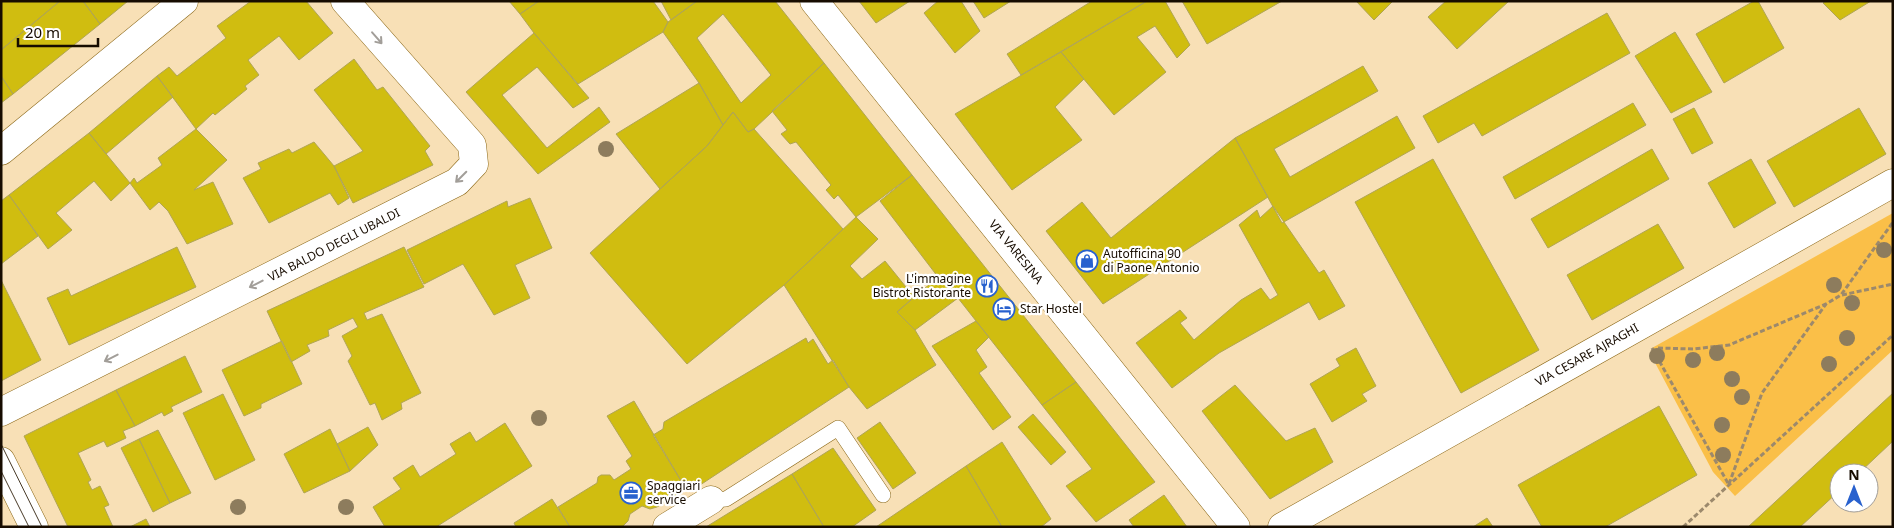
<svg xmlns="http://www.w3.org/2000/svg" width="1894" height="528" font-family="'Noto Sans',sans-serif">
<rect width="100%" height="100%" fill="#f8e0b6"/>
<!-- green -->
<path fill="#fabf48" d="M1893 213V350L1735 496 1713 472 1652 357V348Z"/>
<!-- building -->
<path fill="#d0bd10" stroke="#b0a555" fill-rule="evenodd" d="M1 1H60L1 50Z
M60 1H83L100 24 13 94 1 76V50Z
M83 1H128L100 24Z
M251 1H306L333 33 299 60 279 36 248 60 259 75 245 86 247 89 215 115 213 113 196 129 157 76 169 67 177 76 226 38 217 26Z
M509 1H539L520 14Z
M539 1H653L668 22 663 32 578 84 534 33 520 14Z
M661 1H697L671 20Z
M697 1H775L824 63 754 129 748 132 733 112 723 125 699 83 663 32 668 22ZM723 14 771 75 741 103 697 38Z
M859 1H910L876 23Z
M938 1H961L980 31 955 53 924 13Z
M973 1H1011L984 18Z
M1092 1H1147L1021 75 1007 54Z
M1147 1H1165L1190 45 1177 58 1155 26 1137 37 1166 72 1114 115 1061 52Z
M1182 1H1282L1207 44Z
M1356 1H1393L1374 20Z
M1446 1H1509L1457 49 1428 17Z
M1754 1H1758L1784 48 1724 83 1696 34Z
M1826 1H1871L1840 20 1823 3Z
M1607 13 1630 53 1482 136 1474 123 1438 143 1423 116Z
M1675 32 1712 92 1671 113 1635 56Z
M534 33 589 98 573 108 537 67 502 95 547 148 599 107 610 122 538 174 466 92Z
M1061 52 1084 79 1055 107 1082 140 1012 190 955 114Z
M354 59 377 90 383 87 430 146 425 151 433 165 353 203 334 166 363 151 314 90Z
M824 63 912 175 856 217 838 195 834 199 826 190 831 185 796 142 790 144 781 134 787 130 772 111Z
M1363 66 1378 91 1274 149 1290 177 1397 116 1415 148 1282 223 1235 138Z
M1 76 13 94 1 103Z
M157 76 173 97 106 154 89 133Z
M699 83 723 125 707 146 660 189 616 134Z
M1633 103 1646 125 1515 199 1503 177Z
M1694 108 1713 143 1692 154 1673 119Z
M1859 108 1886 154 1794 207 1767 161Z
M733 112 748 132 754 129 843 229 784 285 687 364 590 253 707 146Z
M196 129 227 160 194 190 213 182 233 224 187 244 168 211 159 202 150 210 130 183 134 178 137 183 162 165 158 158Z
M89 133 130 183 111 201 94 181 56 213 72 230 48 249 9 195Z
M1235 138 1268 197 1103 304 1046 231 1082 202 1111 238Z
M314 142 334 166 349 198 338 205 330 193 269 223 243 178 261 169 258 163 289 149 292 153Z
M1652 149 1669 179 1548 248 1531 219Z
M1433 159 1539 350 1461 393 1355 202Z
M1751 159 1776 203 1734 228 1708 183Z
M912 175 1076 382 1042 405 958 298 915 330 897 312 938 277 880 201Z
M9 195 38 236 1 264V201Z
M530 198 552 248 515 265 530 298 494 315 463 264 424 284 407 250 507 201 508 207Z
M1273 206 1319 273 1324 270 1345 306 1319 320 1309 302 1219 353 1172 388 1136 343 1180 310 1187 318 1180 323 1194 340 1241 300 1261 288 1270 300 1278 295 1239 225 1257 210 1260 218Z
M856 217 878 239 850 266 862 279 885 261 914 297 897 312 915 330 936 365 867 409 849 387 784 285Z
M1658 224 1684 268 1592 320 1567 275Z
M177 247 196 287 69 345 47 298 68 289 71 296Z
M404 247 424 287 364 313 367 320 382 314 421 393 401 403 402 409 382 420 375 403 370 405 348 361 352 356 342 336 358 327 353 318 328 330 329 336 307 345 310 351 291 362 267 311Z
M1 280 41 360 1 381Z
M976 321 989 337 976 350 987 367 979 373 1011 417 993 430 932 346Z
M806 338 808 343 813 339 828 364 833 360 849 387 691 491 686 489 653 435 663 429 664 422Z
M282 341 302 384 261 404V408L244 416 222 370Z
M1356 348 1376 386 1362 394 1367 401 1332 422 1310 384 1340 366 1336 359Z
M185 356 202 392 171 407 173 411 164 416 162 412 135 426 116 390Z
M1076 382 1155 482 1096 522 1066 486 1092 469 1042 405Z
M1235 385 1286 441 1315 428 1333 462 1270 499 1202 411Z
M116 390 135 426 123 431 126 438 107 447 104 441 78 453 91 480 88 482 92 490 100 486 109 505 104 507 113 527H68L24 436Z
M1893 393V441L1859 473H1839V491L1800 527H1748Z
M223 394 255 460 215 480 183 413Z
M634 401 686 489 657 507 650 509 642 506 630 514 628 521 622 527H570L558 507 597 483 598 477 601 475H610L614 480 631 469 626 461 632 456 607 416Z
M1659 406 1697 475 1605 527H1542L1518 485Z
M1033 414 1066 452 1051 465 1018 427Z
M880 422 916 473 893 489 857 438Z
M505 423 532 466 436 527H385L373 507 401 489 393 478 413 465 420 477 456 454 450 444 470 432 476 442Z
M368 427 378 445 350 471 337 444Z
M330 429 350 471 304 493 284 454Z
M158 430 191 493 170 503 139 439Z
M139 439 170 503 153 512 121 448Z
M1002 442 1051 519 1041 527H1002L966 466Z
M833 448 876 510 852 527H824L792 474Z
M966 466 1002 527H876Z
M792 474 824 527H706Z
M1164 495 1187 527H1134L1129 520Z
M552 499 570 527H516L514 523Z
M1487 518 1493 527H1473Z
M146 519 150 527H130Z"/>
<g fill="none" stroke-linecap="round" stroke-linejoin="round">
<!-- service casing -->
<g stroke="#8a6615" stroke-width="16">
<path id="service" d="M711 500 726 499 838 428 883 495"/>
</g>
<!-- minor casing -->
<g stroke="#8a6615" stroke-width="29">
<path id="minor" d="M814 1 1236 527
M1 151 184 1
M1 412 457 182 474 164 472 145 345 1
M667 527 711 500
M1282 527 1893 183"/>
</g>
<!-- tertiary casing -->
<g stroke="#8a6615" stroke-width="29">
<path id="tertiary" d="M1 461 34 527"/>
</g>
<!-- path -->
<path stroke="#9c896c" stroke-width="3" stroke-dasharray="5 2.5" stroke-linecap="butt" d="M1842 295 1893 284
M1652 348 1729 485
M1658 348 1693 349 1729 345 1826 304 1841 295 1893 222
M1729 484 1762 393 1826 304
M1683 527 1893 335"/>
<!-- service -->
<use href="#service" stroke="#fff" stroke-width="15"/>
<!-- minor -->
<use href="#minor" stroke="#fff" stroke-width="28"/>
<!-- tertiary -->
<use href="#tertiary" stroke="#fff" stroke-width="28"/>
<!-- tram -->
<path stroke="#483a27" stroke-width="1" d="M1 444 42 527
M1 471 29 527"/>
</g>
<!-- trees -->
<g fill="#8d7c5d">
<circle cx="606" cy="149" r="8"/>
<circle cx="1884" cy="250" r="8"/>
<circle cx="1834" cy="285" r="8"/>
<circle cx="1852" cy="303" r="8"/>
<circle cx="1847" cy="338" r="8"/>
<circle cx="1717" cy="353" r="8"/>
<circle cx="1657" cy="356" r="8"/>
<circle cx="1693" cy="360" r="8"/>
<circle cx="1829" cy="364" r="8"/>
<circle cx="1732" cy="379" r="8"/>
<circle cx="1742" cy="397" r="8"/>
<circle cx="539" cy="418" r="8"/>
<circle cx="1722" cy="425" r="8"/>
<circle cx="1723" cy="455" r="8"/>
<circle cx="238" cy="507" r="8"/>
<circle cx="346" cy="507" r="8"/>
</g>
<!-- one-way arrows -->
<defs><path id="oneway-shaft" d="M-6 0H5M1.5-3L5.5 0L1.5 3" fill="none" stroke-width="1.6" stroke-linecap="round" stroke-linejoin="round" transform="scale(1.25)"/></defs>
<g stroke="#a29e99">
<use href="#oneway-shaft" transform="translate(377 38) rotate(49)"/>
<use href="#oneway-shaft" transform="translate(461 177) rotate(135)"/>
<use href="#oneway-shaft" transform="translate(256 284) rotate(153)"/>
<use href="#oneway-shaft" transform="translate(111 358) rotate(153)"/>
</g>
<!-- icons -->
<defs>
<g id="shop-ring" transform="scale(1.125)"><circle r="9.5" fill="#fff" stroke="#2861ce" stroke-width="1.5"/><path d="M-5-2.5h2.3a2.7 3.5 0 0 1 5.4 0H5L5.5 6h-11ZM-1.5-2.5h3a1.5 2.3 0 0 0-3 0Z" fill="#2861ce"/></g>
<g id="restaurant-ring" transform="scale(1.125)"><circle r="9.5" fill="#fff" stroke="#2861ce" stroke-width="1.5"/><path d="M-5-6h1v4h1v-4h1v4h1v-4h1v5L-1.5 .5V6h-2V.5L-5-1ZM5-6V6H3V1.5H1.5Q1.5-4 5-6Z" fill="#2861ce"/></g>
<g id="hotel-ring" transform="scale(1.125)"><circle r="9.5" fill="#fff" stroke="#2861ce" stroke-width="1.5"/><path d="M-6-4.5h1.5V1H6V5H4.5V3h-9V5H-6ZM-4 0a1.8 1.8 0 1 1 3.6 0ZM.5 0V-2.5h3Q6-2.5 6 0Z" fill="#2861ce"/></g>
<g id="office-ring" transform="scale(1.125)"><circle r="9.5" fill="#fff" stroke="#2861ce" stroke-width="1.5"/><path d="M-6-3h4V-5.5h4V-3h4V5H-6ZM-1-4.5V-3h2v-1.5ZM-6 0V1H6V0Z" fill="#2861ce"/></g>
</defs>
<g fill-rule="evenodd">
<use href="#shop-ring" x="1087" y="261"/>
<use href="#restaurant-ring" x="987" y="286"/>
<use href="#hotel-ring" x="1004" y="309"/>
<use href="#office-ring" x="631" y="493"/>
</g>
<g text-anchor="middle" stroke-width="4.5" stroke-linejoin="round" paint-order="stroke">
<!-- street labels -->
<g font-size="12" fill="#170c00" stroke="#fff">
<text transform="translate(334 245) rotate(-27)" y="4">VIA BALDO DEGLI UBALDI</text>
<text transform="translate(1016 252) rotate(51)" y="4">VIA VARESINA</text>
<text transform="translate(1587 355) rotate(-29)" y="4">VIA CESARE AJRAGHI</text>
</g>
<!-- poi labels -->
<g font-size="12" fill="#170c00" stroke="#fff" text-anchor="start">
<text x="1103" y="258">Autofficina 90<tspan x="1103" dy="14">di Paone Antonio</tspan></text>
<text x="971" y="283" text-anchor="end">L'immagine<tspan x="971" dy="14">Bistrot Ristorante</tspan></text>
<text x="1020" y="313">Star Hostel</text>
<text x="647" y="490">Spaggiari<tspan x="647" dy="14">service</tspan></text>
</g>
</g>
<!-- border -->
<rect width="1894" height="528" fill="none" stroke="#170c00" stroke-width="5"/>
<!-- north arrow -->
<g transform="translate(1854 488)"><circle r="24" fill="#ffffff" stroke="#a29e99"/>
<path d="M0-4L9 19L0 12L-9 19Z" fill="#2861ce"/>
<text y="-8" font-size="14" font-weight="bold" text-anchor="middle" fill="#170c00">N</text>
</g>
<!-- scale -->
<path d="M18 38v8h80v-8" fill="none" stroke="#170c00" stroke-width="2.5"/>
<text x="25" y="38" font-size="15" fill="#170c00" stroke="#ffffff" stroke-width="4" paint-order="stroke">20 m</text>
</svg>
